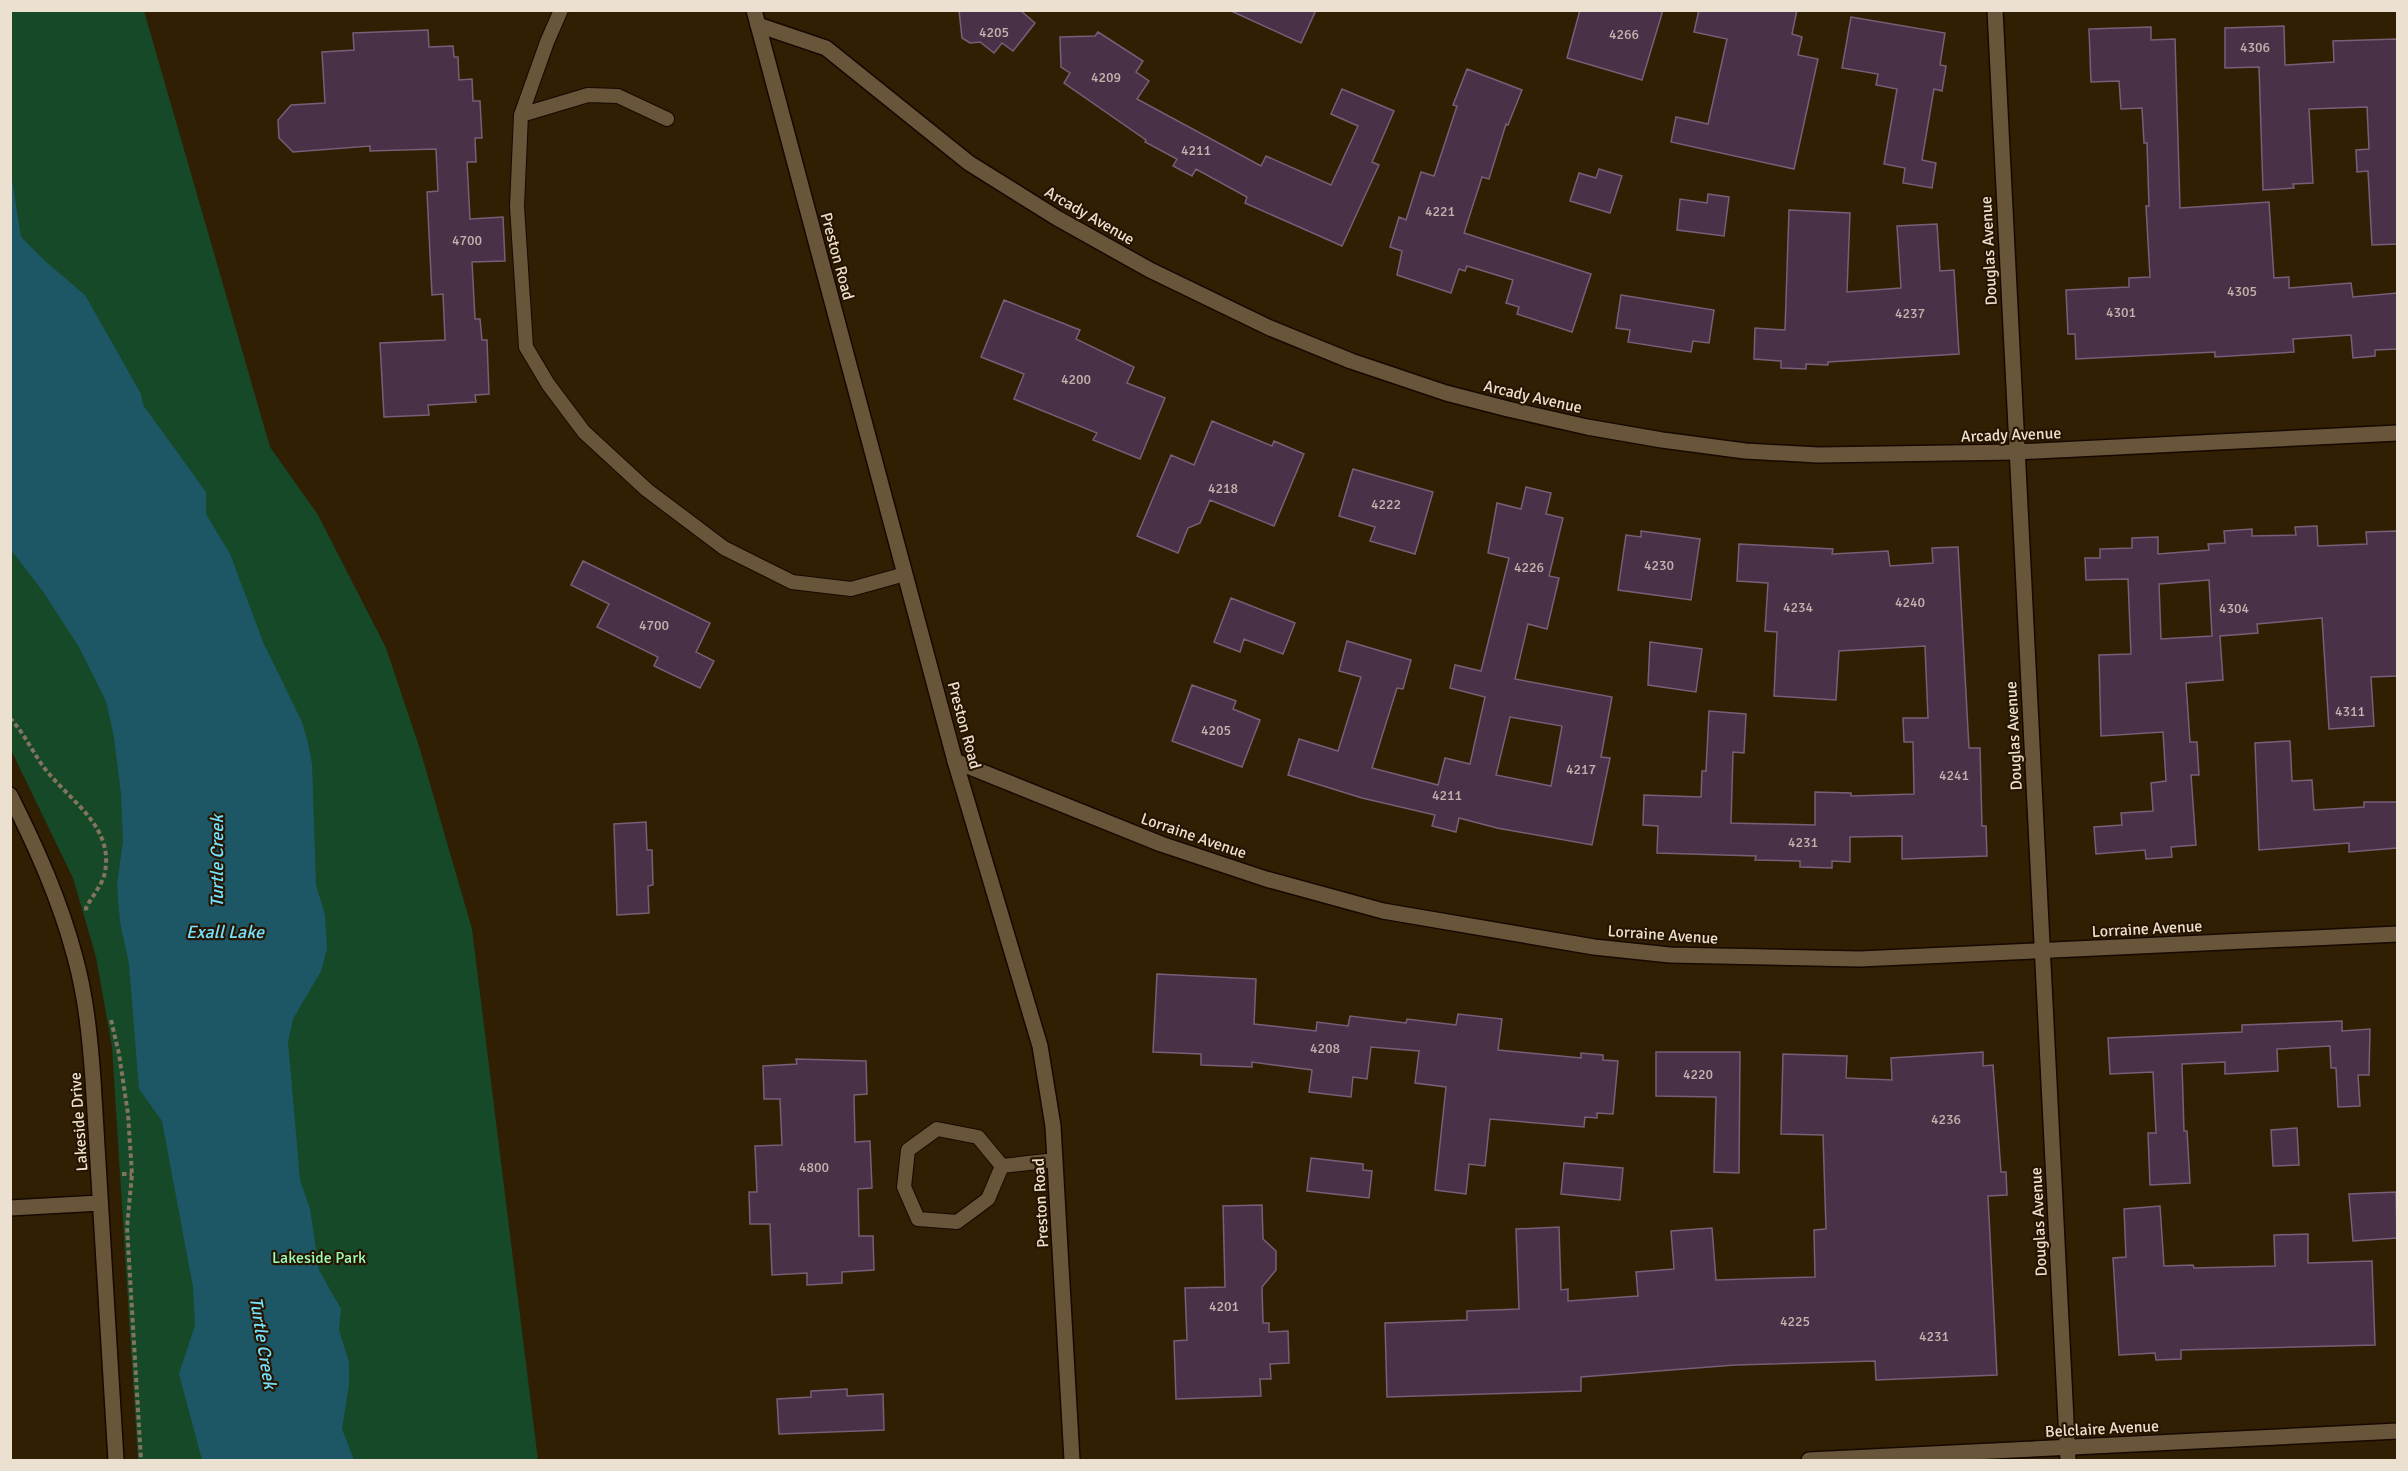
<svg xmlns="http://www.w3.org/2000/svg" width="2408" height="1471" font-family="Signika,sans-serif">
<rect width="100%" height="100%" fill="#311f04"/>
<!-- green -->
<path fill="#154928" d="M10 11H144L270 447 318 515 386 648 419 746 472 929 538 1460H138L112 1047 96 957 73 878 11 750Z"/>
<!-- water -->
<path fill="#1d5766" d="M10 167 21 237 46 262 85 295 141 394 143 405 206 492V514L230 554 263 642 302 722 308 743 312 764 316 885 325 915 327 949 321 971 293 1019 288 1042 289 1053 300 1180 310 1209 319 1270 341 1309 339 1330 349 1362V1385L342 1429 354 1460H202L179 1374 195 1325 193 1287 162 1121 139 1089 129 964 120 922 117 885 123 841 121 794 114 737 106 701 79 647 42 590 11 550Z"/>
<!-- building -->
<path fill="#493248" stroke="#785e77" stroke-width="1.5" fill-rule="evenodd" d="M959 10H1020L1035 23 1013 51 1002 43 994 53 980 42 970 43 962 38Z
M1229 10H1316L1301 43Z
M1580 10H1663L1642 80 1567 58Z
M1699 10H1797L1792 34 1802 37 1798 55 1818 59 1794 169 1671 142 1676 117 1708 124 1727 39 1694 32Z
M1851 17 1945 33 1940 65 1946 66 1942 91 1934 89 1922 160 1936 163 1932 188 1903 183 1905 168 1884 164 1897 89 1876 85 1878 74 1842 68Z
M2284 26 2285 65 2334 62 2333 41 2397 39V244L2372 245 2368 171 2357 172 2356 150 2369 149 2367 107 2309 109 2313 183 2293 184 2294 188 2263 190 2259 67 2225 68V28Z
M2151 27V40L2175 39 2180 208 2269 202 2274 278 2289 277V288L2351 283 2353 297 2397 293V349L2375 350V356L2353 358 2351 335 2293 339 2294 352 2215 357V352L2076 359 2075 334H2068L2066 290 2129 287V278L2150 277 2146 206H2149L2147 143H2144L2142 108 2121 109 2119 81 2091 82 2089 29Z
M428 30 429 47 453 46 454 57H458L459 80 472 79 473 101H480L482 138H475L476 162H467L470 219 503 217 505 261 472 262 475 319H480L482 340H487L489 394 475 395 476 402 428 405 429 415 384 417 380 343 445 340 443 294 432 295 427 192 438 191 436 149 370 151V146L293 152 279 138 278 120 291 105 325 103 322 52 354 50 353 33Z
M1098 32 1143 61 1136 72 1149 81 1137 99 1261 166 1266 156 1331 185 1358 126 1331 114 1342 89 1394 111 1372 162 1379 165 1342 246 1245 203 1247 197 1196 169 1192 176 1173 166 1177 159 1145 142 1146 140 1064 83 1070 73 1061 67 1060 37 1095 36Z
M1467 69 1522 90 1508 125 1506 124 1489 179 1482 177 1464 233 1591 274 1572 332 1517 314 1519 307 1506 303 1513 280 1467 266 1465 271 1459 269 1451 293 1397 275 1402 251 1390 247 1399 217 1406 220 1421 172 1434 176 1457 106 1453 105Z
M1599 169 1622 176 1610 213 1570 201 1579 173 1596 178Z
M1708 194 1729 197 1724 236 1677 230 1680 199 1707 203Z
M1789 210 1850 213 1847 292 1901 288 1897 226 1937 224 1940 271 1954 270 1959 354 1828 362V365L1806 364V369L1781 368V361L1754 359 1755 328 1785 330Z
M1621 295 1714 310 1709 343 1693 341 1691 352 1628 342 1630 330 1616 328Z
M1004 300 1080 330 1076 339 1134 367 1127 383 1165 398 1140 459 1093 440 1097 433 1014 399 1024 374 981 357Z
M1212 421 1272 446 1274 441 1304 454 1274 526 1210 500 1200 523 1188 528 1178 553 1137 536 1171 455 1194 465Z
M1353 469 1433 492 1415 554 1370 541 1375 527 1339 516Z
M1526 487 1551 493 1546 514 1563 518 1549 576 1559 578 1547 629 1528 624 1515 679 1612 697 1601 757 1610 758 1592 845 1497 828 1459 818 1456 832 1432 826 1435 815 1362 798 1288 775 1299 739 1338 751 1361 677 1339 671 1347 641 1411 660 1403 689 1397 688 1372 768 1438 785 1445 758 1470 764 1485 697 1450 688 1455 665 1481 671 1509 558 1488 553 1497 503 1521 509ZM1510 717 1562 726 1551 786 1496 775Z
M2317 526 2318 546 2367 544 2366 532 2397 531V676L2371 677 2374 726 2329 729 2322 618 2257 624 2258 633 2220 636 2223 680 2186 683 2190 742H2197L2199 775H2191L2196 845 2171 847 2172 857 2146 859 2145 850 2096 854 2094 827 2122 825 2121 813 2153 811 2151 783 2166 781 2163 732 2101 736 2099 655 2131 654 2128 579 2086 580 2085 558H2100V549L2132 548V538L2158 537V554L2209 550 2208 544 2225 543 2224 531 2252 529V536L2296 535 2295 527ZM2209 580 2212 636 2161 639 2159 584Z
M1641 531 1700 539 1691 600 1618 590 1626 535 1641 537Z
M1739 544 1833 549 1832 554 1888 551 1890 566 1933 563 1932 548 1958 547 1969 748H1980L1982 826H1986L1987 856 1902 859V836L1850 837V862L1832 861V868L1800 867V861L1755 860 1756 856 1657 853 1658 826 1643 825 1644 795 1701 797 1702 771H1706L1709 711 1746 714 1744 753 1733 752 1731 823 1815 825V792L1851 793V796L1914 794 1913 742H1904L1903 718H1928L1925 646 1839 651 1836 700 1774 696 1777 632 1765 631 1768 583 1737 581Z
M583 561 710 623 696 652 714 661 700 688 654 666 658 657 597 627 609 604 571 585Z
M1231 598 1295 623 1283 654 1244 639 1240 652 1214 642Z
M1650 642 1702 649 1696 692 1648 685Z
M1192 685 1236 701 1233 709 1260 720 1242 767 1172 741Z
M2290 741 2292 781 2312 780 2314 810 2364 807V802H2397V848L2349 852V843L2259 850 2255 743Z
M646 822 647 850H652L653 885 648 886 649 913 617 915 614 824Z
M1157 974 1256 979 1254 1024 1316 1031 1317 1022 1348 1026 1350 1016 1406 1023 1407 1019 1456 1025 1458 1014 1502 1019 1498 1050 1581 1058V1053L1603 1055V1060L1618 1061 1613 1114 1597 1113V1118L1585 1117 1584 1127 1490 1119 1485 1166 1469 1164 1466 1194 1435 1190 1446 1087 1415 1083 1419 1051 1371 1047 1367 1079 1353 1077 1351 1097 1309 1092 1312 1070 1252 1062V1067L1201 1065V1054L1153 1052Z
M2342 1021V1031L2370 1029 2369 1075H2358L2360 1106 2338 1107 2336 1068H2331L2330 1046 2277 1049 2278 1071 2225 1074V1062L2182 1064 2184 1131H2187L2190 1183 2150 1185 2148 1133H2156L2153 1072 2110 1074 2108 1038 2242 1032V1025Z
M1656 1052H1740L1739 1173 1714 1172 1716 1097 1656 1096Z
M1983 1052V1066L1993 1065 2001 1172H2006L2007 1195 1988 1196 1997 1375 1876 1380 1875 1361 1735 1365 1581 1377V1391L1387 1397 1385 1323 1467 1320V1311L1519 1309 1516 1229 1559 1227 1561 1290 1568 1289V1301L1638 1296 1636 1272 1674 1269 1671 1231 1712 1228 1716 1280 1815 1277 1814 1230 1826 1229 1823 1135 1781 1134 1783 1054 1847 1056 1846 1078 1892 1080 1891 1058Z
M796 1059 866 1061 867 1094 854 1095 855 1142 870 1141 872 1188 858 1189 859 1236H873L874 1270 842 1272V1283L807 1285V1273L772 1275 770 1224H750L749 1192H757L755 1146 782 1145 780 1099H764L763 1066 797 1064Z
M2297 1128 2299 1165 2273 1166 2271 1130Z
M1311 1158 1363 1164V1170L1372 1171 1369 1198 1307 1191Z
M1564 1163 1623 1168 1620 1200 1561 1194Z
M2396 1192 2397 1238 2353 1241 2349 1194Z
M1262 1205 1263 1239 1276 1251V1270L1262 1287 1263 1323H1269V1332L1288 1331 1289 1363 1270 1364 1271 1379H1260L1261 1396 1176 1399 1174 1341 1187 1340 1185 1288 1225 1287 1223 1206Z
M2160 1206 2164 1266 2193 1265 2194 1268 2275 1266 2274 1235 2308 1234V1263L2372 1261 2375 1345 2181 1350V1359L2156 1360 2155 1353 2119 1355 2113 1258 2126 1257 2124 1209Z
M847 1389V1396L883 1394 884 1430 779 1434 777 1399 811 1397V1391Z"/>
<g fill="none" stroke-linecap="round" stroke-linejoin="round">
<!-- lane casing -->
<g stroke="#160900" stroke-width="16">
<path id="lane" d="M561 10 547 42 521 115 517 206 526 347 548 384 584 432 647 490 724 548 792 582 851 589 905 574
M521 115 588 95 618 96 667 119
M1002 1166 978 1137 937 1129 908 1150 904 1187 918 1219 957 1222 988 1199 1002 1166 1055 1160"/>
</g>
<!-- street casing -->
<g stroke="#160900" stroke-width="18">
<path id="street" d="M758 25 826 48 969 163 1057 218 1150 270 1270 328 1351 361 1446 393 1508 409 1587 427 1662 440 1745 451 1818 455 2016 452 2398 433
M955 761 1161 844 1266 879 1383 911 1594 947 1670 955 1860 959 2398 934
M10 795C36 847 60 900 75 957 86 997 90 1038 93 1080L116 1460
M10 1208 100 1203
M1809 1460 2398 1431"/>
</g>
<!-- secondary casing -->
<g stroke="#160900" stroke-width="18">
<path id="secondary" d="M754 10 955 761 1040 1046 1053 1126 1072 1460
M1995 10 2068 1460"/>
</g>
<!-- path -->
<path stroke="#83745e" stroke-width="4" stroke-dasharray="4.5 3" stroke-linecap="butt" d="M10 718C26 735 35 758 50 775 75 804 116 831 104 876 101 886 91 898 86 908L87 913
M111 1020 119 1054 128 1114 132 1174 127 1227 141 1460
M122 1174H132"/>
<!-- lane -->
<use href="#lane" stroke="#69553a" stroke-width="14"/>
<!-- street -->
<use href="#street" stroke="#69553a" stroke-width="15"/>
<!-- secondary -->
<use href="#secondary" stroke="#69553a" stroke-width="15"/>
</g>
<g text-anchor="middle" stroke-width="4.5" stroke-linejoin="round" paint-order="stroke">
<!-- number labels -->
<g font-size="14" fill="#c3b4ae">
<text x="994" y="37">4205</text>
<text x="1624" y="39">4266</text>
<text x="2255" y="52">4306</text>
<text x="1106" y="82">4209</text>
<text x="1196" y="155">4211</text>
<text x="1440" y="216">4221</text>
<text x="467" y="245">4700</text>
<text x="2242" y="296">4305</text>
<text x="2121" y="317">4301</text>
<text x="1910" y="318">4237</text>
<text x="1076" y="384">4200</text>
<text x="1223" y="493">4218</text>
<text x="1386" y="509">4222</text>
<text x="1659" y="570">4230</text>
<text x="1529" y="572">4226</text>
<text x="1910" y="607">4240</text>
<text x="1798" y="612">4234</text>
<text x="2234" y="613">4304</text>
<text x="654" y="630">4700</text>
<text x="2350" y="716">4311</text>
<text x="1216" y="735">4205</text>
<text x="1581" y="774">4217</text>
<text x="1954" y="780">4241</text>
<text x="1447" y="800">4211</text>
<text x="1803" y="847">4231</text>
<text x="1325" y="1053">4208</text>
<text x="1698" y="1079">4220</text>
<text x="1946" y="1124">4236</text>
<text x="814" y="1172">4800</text>
<text x="1224" y="1311">4201</text>
<text x="1795" y="1326">4225</text>
<text x="1934" y="1341">4231</text>
</g>
<!-- street labels -->
<g font-size="16" fill="#ece0d0" stroke="#271500">
<text transform="translate(1090 215) rotate(30)" y="6">Arcady Avenue</text>
<text transform="translate(1988 251) rotate(-93)" y="6">Douglas Avenue</text>
<text transform="translate(838 256) rotate(75)" y="6">Preston Road</text>
<text transform="translate(1533 396) rotate(13)" y="6">Arcady Avenue</text>
<text transform="translate(2011 434) rotate(-2)" y="6">Arcady Avenue</text>
<text transform="translate(965 725) rotate(75)" y="6">Preston Road</text>
<text transform="translate(2013 736) rotate(-93)" y="6">Douglas Avenue</text>
<text transform="translate(1194 835) rotate(19)" y="6">Lorraine Avenue</text>
<text transform="translate(2147 928) rotate(-3)" y="6">Lorraine Avenue</text>
<text transform="translate(1663 934) rotate(4)" y="6">Lorraine Avenue</text>
<text transform="translate(78 1122) rotate(-94)" y="6">Lakeside Drive</text>
<text transform="translate(1040 1203) rotate(-93)" y="6">Preston Road</text>
<text transform="translate(2038 1222) rotate(-93)" y="6">Douglas Avenue</text>
<text transform="translate(2102 1428) rotate(-3)" y="6">Belclaire Avenue</text>
</g>
<!-- park labels -->
<g font-size="16" fill="#9afdb6" stroke="#271500">
<text x="319" y="1263">Lakeside Park</text>
</g>
<!-- water labels -->
<g font-size="18" font-style="italic" fill="#74e2ff" stroke="#271500">
<text transform="translate(217 861) rotate(-90)" y="6">Turtle Creek</text>
<text x="225" y="938">Exall Lake</text>
<text transform="translate(263 1343) rotate(81)" y="6">Turtle Creek</text>
</g>
</g>
<!-- border -->
<rect width="2408" height="1471" fill="none" stroke="#ece0d0" stroke-width="24"/>
</svg>
